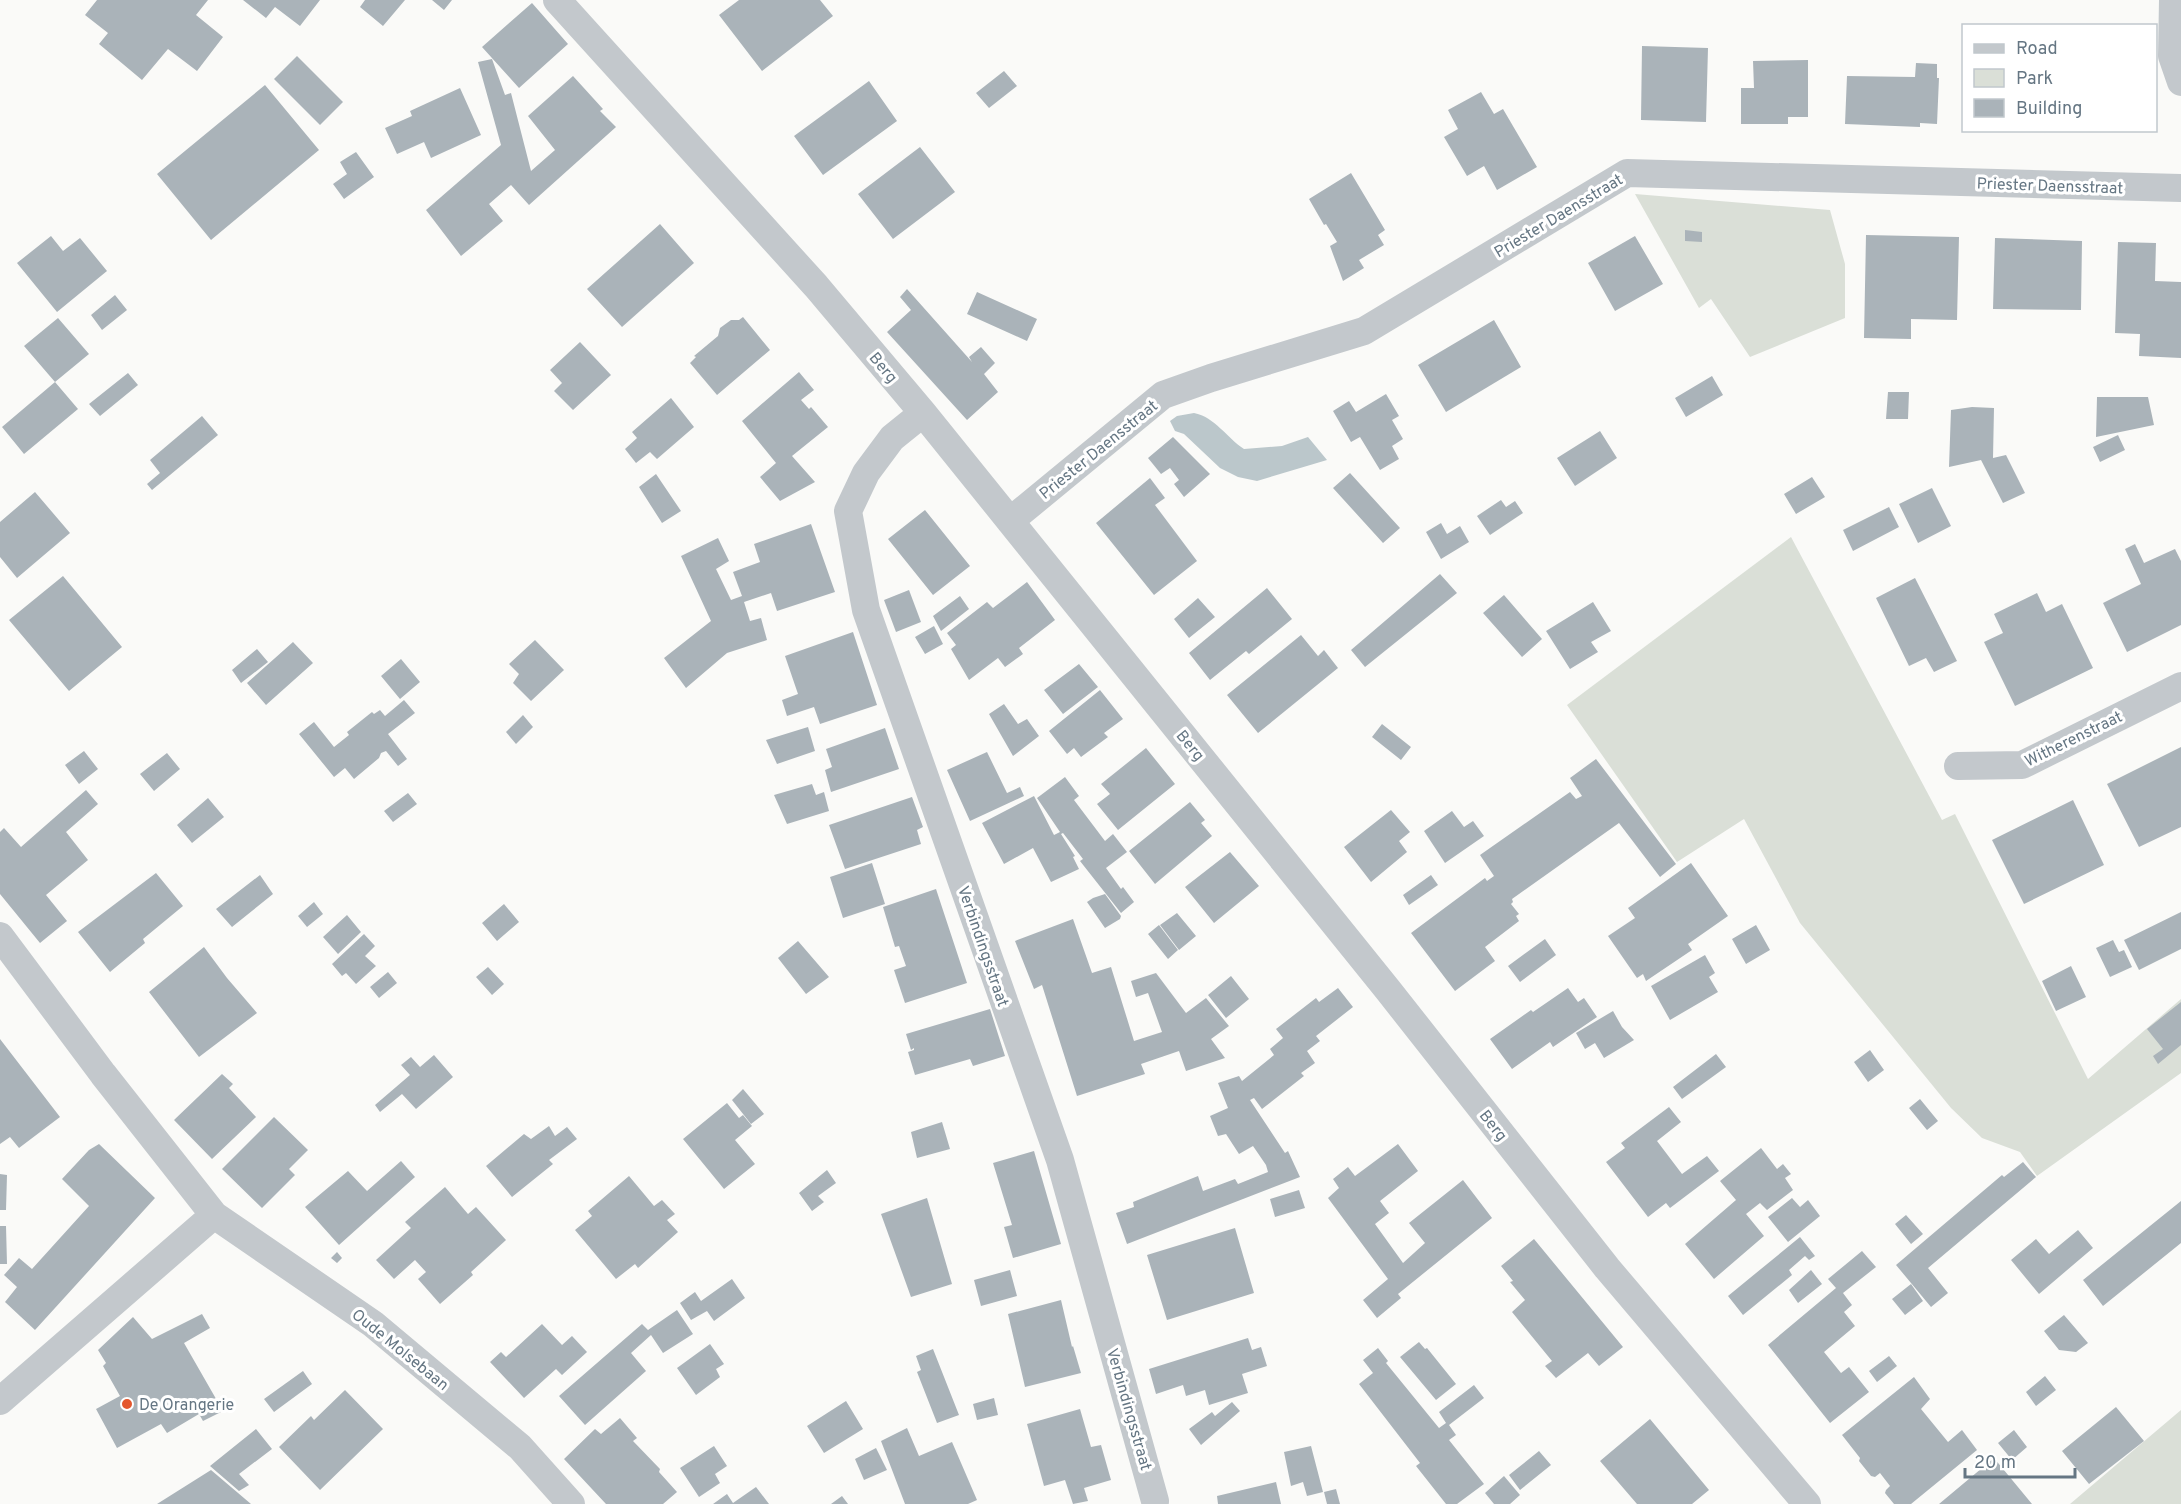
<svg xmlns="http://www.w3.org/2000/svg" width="2181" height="1504" font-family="Overpass,sans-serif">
<rect width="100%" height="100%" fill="#fafaf8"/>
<!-- green -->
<path fill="#dadfd7" d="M1635 194 1830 210 1845 264V318L1750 357 1711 299 1699 308Z
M1791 537 1942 820 1955 814 2088 1079 2181 999V1073L2037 1176 2020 1152 1982 1138 1951 1108 1800 923 1744 819 1677 862 1567 705Z
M2181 1410V1504H2070Z"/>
<!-- water -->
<path fill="#bbc7cb" d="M1194 413C1215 417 1227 438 1244 449L1282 446 1308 437 1327 460 1257 481 1238 477 1220 468 1184 434 1175 431 1170 421 1177 416Z"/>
<!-- building -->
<path fill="#aab3b9" d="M97 0H208L196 15 223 37 197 71 168 49 142 80 99 44 108 33 85 15Z
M243 0H320L300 26 275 7 266 18Z
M365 0H405L383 26 360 7Z
M432 0H452L444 10Z
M739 0H820L833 16 762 71 719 15Z
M532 3 568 44 519 88 482 47Z
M1642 46 1708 48 1706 122 1641 120Z
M297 56 343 102 320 125 274 79Z
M492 59 505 95 511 93 531 171 555 150 528 116 573 76 603 109 600 111 616 127 529 205 511 185 489 204 503 221 461 256 426 210 501 145 478 62Z
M1808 60V117H1788V124H1741V88H1754L1753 61Z
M1916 63 1937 64V78H1939L1937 124 1920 123V127L1845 124 1847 76 1915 77Z
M1004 71 1017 86 989 108 976 93Z
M869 81 897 121 823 175 794 136Z
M265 85 319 150 211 240 157 174Z
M460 88 481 135 431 158 424 142 397 154 385 128 412 116 410 111Z
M1481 92 1494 114 1503 109 1537 167 1497 190 1484 166 1467 176 1444 137 1458 129 1448 110Z
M920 147 955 192 893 239 858 194Z
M356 152 374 177 344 199 333 184 347 174 340 162Z
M1351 173 1385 230 1378 235 1384 245 1359 260 1364 268 1343 281 1330 246 1337 242 1326 224 1324 225 1309 199Z
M660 224 694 263 622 327 587 289Z
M1685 230 1702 232V242L1685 241Z
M1866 235 1959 237 1957 320 1911 319V339L1864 338Z
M51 236 63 251 80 238 107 271 57 312 17 263Z
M1635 236 1663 284 1615 311 1588 263Z
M1995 238 2082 241 2081 310 1993 309Z
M2118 242 2156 243 2155 281 2181 282V358L2139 356 2140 334 2115 333Z
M907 289 972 362 969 357 981 347 995 363 984 374 998 392 967 420 887 332 911 310 900 297Z
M977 292 1037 319 1027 341 967 314Z
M115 295 127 310 102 330 91 315Z
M743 317 770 350 717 395 690 363 696 357 694 356 718 336 720 328 731 320H739Z
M58 318 89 354 55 382 78 409 24 454 2 427 55 382 24 346Z
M1494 320 1521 367 1446 412 1418 365Z
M580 342 611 375 573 410 554 391 562 383 550 370Z
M799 372 814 390 801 400 809 409 811 407 828 427 792 456 815 482 780 501 760 477 776 463 742 421Z
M128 373 138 385 100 416 89 404Z
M1712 376 1723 395 1686 417 1675 398Z
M1888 392H1909L1908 419H1886Z
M1386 394 1399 416 1392 420 1403 439 1392 446 1399 459 1380 470 1360 437 1351 442 1333 411 1349 401 1356 412Z
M2097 397H2148L2154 425 2096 437Z
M671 398 694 427 657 459 650 452 636 463 625 449 637 438 632 432Z
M1972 407 1994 408 1993 458 2006 455 2025 493 2003 503 1981 460 1949 467 1951 410Z
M202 416 218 435 152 490 147 484 160 473 150 460Z
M1600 431 1617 458 1575 486 1557 458Z
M2118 435 2125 450 2100 462 2093 447Z
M1173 437 1210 474 1184 497 1174 484 1179 480 1170 468 1161 474 1148 458Z
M1350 473 1400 528 1383 543 1333 488Z
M656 474 681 511 662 523 639 487Z
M1812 477 1825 497 1796 514 1784 494Z
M1150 478 1165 498 1155 505 1197 561 1154 595 1096 523Z
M1932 488 1951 526 1918 543 1899 504Z
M35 492 70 533 17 578 0 557V522Z
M1501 500 1506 507 1515 501 1523 513 1490 535 1477 516Z
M1889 507 1899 527 1853 551 1843 530Z
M925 510 970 566 933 595 888 539Z
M1441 523 1447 534 1460 526 1469 542 1441 559 1426 532Z
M811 524 835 592 777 611 771 593 744 602 750 621 761 618 767 640 727 653 686 688 664 658 711 621 681 556 718 538 729 561 716 569 731 600 742 596 733 572 760 562 754 544Z
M2135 544 2144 563 2175 549 2181 561V625L2127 652 2103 603 2141 584 2125 549Z
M1440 574 1457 593 1365 667 1351 650Z
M63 576 122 647 69 691 9 620Z
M1915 578 1957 661 1934 672 1926 658 1909 666 1876 598Z
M1027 582 1055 620 1019 648 1023 654 1005 667 998 658 969 680 951 649 956 645 947 633 987 602 993 608Z
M1267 588 1292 619 1249 654 1246 651 1210 680 1189 653Z
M909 590 921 622 896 632 884 600Z
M2037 593 2046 612 2062 604 2093 668 2015 706 1984 642 2003 633 1994 614Z
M1504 595 1542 639 1522 657 1483 613Z
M960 596 969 609 941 631 933 616Z
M1198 598 1215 617 1189 638 1174 619Z
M1593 602 1611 631 1591 642 1598 652 1570 669 1546 631Z
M934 626 943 644 925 654 915 637Z
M853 632 877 705 820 724 814 707 787 716 782 700 798 694 785 656Z
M1301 635 1318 656 1324 650 1338 668 1258 733 1227 695Z
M535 640 564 670 531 701 513 683 519 674 509 664Z
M293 642 313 663 266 705 247 683Z
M257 649 268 662 241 683 232 670Z
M401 659 420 682 400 699 381 676Z
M1079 664 1098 687 1063 714 1044 690Z
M1100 690 1123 719 1104 733 1108 737 1081 757 1074 748 1067 754 1049 731Z
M404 700 415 713 388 734 407 759 398 766 386 751 381 753 379 758 354 779 345 768 334 777 299 734 314 722 334 747 349 735 347 732 372 712 374 714 380 710 385 716Z
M1004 704 1018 724 1027 719 1039 736 1013 756 989 714Z
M523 715 533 727 516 744 506 732Z
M1382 724 1411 747 1401 760 1372 737Z
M808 727 815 751 777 764 766 740Z
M885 728 899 769 831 792 825 770 832 767 826 749Z
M2181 747V827L2139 847 2107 784Z
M1146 748 1175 784 1118 830 1097 804 1110 794 1101 784Z
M84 751 98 769 79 784 65 765Z
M987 752 1007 793 1020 787 1024 796 970 821 947 770Z
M167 753 180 769 154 791 140 774Z
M1596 759 1676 864 1660 877 1619 823 1512 899 1513 902 1511 904 1519 914 1516 916 1519 921 1485 947 1495 961 1455 991 1411 933 1485 878 1487 881 1494 876 1480 855 1570 792 1576 799 1582 796 1570 778Z
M1065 777 1079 796 1074 800 1105 841 1113 834 1127 852 1106 868 1121 889 1123 887 1134 902 1121 913 1080 861 1083 859 1063 833 1061 834 1075 856 1073 857 1079 869 1051 882 1033 848 1004 864 982 823 1034 796 1054 835 1060 832 1037 798Z
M812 784 816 795 824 792 829 811 787 824 774 795Z
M86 790 98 804 66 832 88 860 46 895 67 921 40 943 0 894V832L4 828 21 847Z
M408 793 417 804 393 822 384 811Z
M912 797 923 827 917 830 921 844 845 869 829 825Z
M208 798 224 817 192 843 177 825Z
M2073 800 2104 865 2024 904 1992 840Z
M1190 802 1205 820 1201 823 1212 836 1155 884 1129 851Z
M1391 810 1410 832 1399 841 1407 852 1371 882 1344 847Z
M1452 811 1464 827 1473 821 1484 836 1445 863 1424 831Z
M1230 852 1259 886 1214 923 1185 887Z
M872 863 885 904 843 918 830 877Z
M1691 863 1728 916 1688 944 1692 950 1646 981 1643 974 1637 978 1608 936 1635 918 1628 908Z
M156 873 183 906 143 939 145 943 110 972 78 932Z
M260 875 273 894 232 927 216 909Z
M1431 875 1438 885 1409 905 1403 895Z
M936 889 967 983 905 1003 894 970 906 966 899 946 895 947 883 907Z
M1105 894 1121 916 1120 919 1105 928 1087 902 1093 898Z
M314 902 323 914 307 927 298 916Z
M504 904 519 922 497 941 482 923Z
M2181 912V949L2139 970 2124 940Z
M1177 913 1196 936 1179 950 1160 925Z
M347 915 361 932 338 954 323 937Z
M1073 919 1092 973 1111 967 1134 1041 1162 1032 1148 993 1136 997 1131 981 1156 973 1186 1013 1206 998 1229 1026 1211 1039 1225 1058 1186 1071 1179 1051 1141 1064 1145 1074 1077 1096 1042 985 1034 989 1015 941Z
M1159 925 1178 950 1168 959 1148 934Z
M1756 925 1770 950 1746 964 1732 939Z
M364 934 375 946 365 956 376 966 356 984 346 973 342 976 332 964Z
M1545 939 1556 955 1520 982 1508 966Z
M2113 940 2119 952 2124 950 2132 967 2110 977 2096 948Z
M798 941 829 977 806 994 778 958Z
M204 947 227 978 257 1013 199 1057 149 992Z
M1705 955 1715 973 1709 977 1718 992 1670 1020 1651 986Z
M2071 966 2086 997 2056 1011 2042 981Z
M488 967 504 984 492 995 476 977Z
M388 972 397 983 379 998 370 987Z
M1231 976 1249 999 1226 1018 1208 995Z
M1338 988 1353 1007 1316 1036 1320 1041 1307 1051 1315 1063 1301 1073 1304 1076 1262 1109 1254 1098 1250 1100 1285 1153 1288 1151 1300 1177 1127 1244 1116 1213 1134 1207 1133 1202 1198 1176 1203 1191 1235 1179 1238 1184 1268 1172 1266 1165 1253 1146 1239 1154 1226 1134 1218 1136 1210 1116 1228 1108 1218 1083 1239 1076 1242 1081 1274 1055 1270 1049 1283 1038 1276 1029 1316 998 1319 1002Z
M1568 988 1578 1002 1584 998 1597 1017 1553 1047 1550 1042 1512 1069 1490 1039 1531 1010 1533 1012Z
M2181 1002V1045L2158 1064 2153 1056 2163 1049 2147 1029Z
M990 1009 1005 1056 973 1066 970 1059 915 1075 908 1052 914 1050V1048L911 1050 906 1034Z
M1613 1011 1622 1027 1634 1040 1604 1058 1595 1043 1585 1049 1576 1033Z
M0 1039 60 1117 19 1148 10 1137 0 1144Z
M1870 1050 1884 1070 1868 1082 1854 1062Z
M1716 1054 1726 1067 1682 1099 1673 1087Z
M434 1055 453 1077 416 1109 402 1094 380 1112 375 1105 410 1075 401 1065 411 1057 420 1067Z
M222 1074 233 1084 229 1088 256 1117 212 1159 174 1120Z
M743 1089 764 1114 751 1124 732 1100Z
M1920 1099 1938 1121 1927 1130 1909 1108Z
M727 1103 739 1118 743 1115 752 1126 735 1140 755 1164 724 1189 683 1139Z
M1669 1107 1681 1122 1657 1141 1682 1174 1707 1156 1719 1171 1670 1208 1666 1203 1648 1217 1606 1162 1625 1148 1621 1143Z
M274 1117 308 1150 289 1169 295 1175 262 1208 222 1169Z
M942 1122 950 1149 917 1158 911 1132Z
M549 1126 555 1136 567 1127 577 1139 549 1160 553 1164 512 1197 486 1166 524 1134 531 1139Z
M99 1144 155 1198 35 1330 5 1302 17 1287 4 1275 19 1258 32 1269 89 1206 62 1179 89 1150Z
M1398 1144 1418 1171 1380 1201 1389 1213 1375 1224 1403 1263 1425 1243 1409 1223 1463 1180 1492 1218 1398 1294 1401 1298 1377 1318 1363 1300 1388 1279 1328 1198 1339 1188 1333 1179 1348 1167 1355 1176Z
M1761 1148 1777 1169 1783 1164 1791 1174 1785 1178 1793 1190 1767 1210 1760 1203 1746 1214 1764 1236 1714 1279 1685 1244 1736 1200 1720 1181Z
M1034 1151 1061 1244 1013 1258 1004 1227 1012 1225 993 1163Z
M401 1161 415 1177 339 1245 305 1207 348 1171 367 1191Z
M2023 1162 2036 1177 1928 1268 1948 1293 1931 1307 1896 1265 2002 1175 2004 1177Z
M827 1170 836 1183 818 1196 824 1202 812 1211 799 1193Z
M0 1174 7 1175 6 1210H0Z
M629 1176 654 1206 662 1200 675 1214 667 1220 678 1232 638 1268 635 1264 616 1279 575 1230 592 1216 588 1211Z
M445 1187 468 1214 476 1207 506 1240 471 1272 473 1275 440 1304 418 1279 426 1272 415 1260 394 1279 376 1260 411 1228 405 1222Z
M1299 1190 1305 1208 1275 1217 1270 1199Z
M927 1198 952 1284 911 1297 881 1214Z
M1792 1198 1800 1207 1808 1200 1820 1216 1788 1242 1768 1217Z
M2181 1201V1243L2103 1306 2083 1280Z
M1906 1215 1923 1234 1911 1244 1895 1224Z
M0 1226H6L7 1264H0Z
M1235 1228 1254 1293 1167 1320 1147 1255Z
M2078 1230 2093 1248 2039 1294 2011 1260 2036 1239 2049 1254Z
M1800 1237 1815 1256 1809 1260 1805 1256 1789 1270 1792 1275 1743 1315 1728 1296Z
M1534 1239 1623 1347 1599 1366 1588 1353 1556 1378 1545 1366 1552 1361 1512 1312 1525 1300 1510 1282 1513 1281 1501 1266Z
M1862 1251 1876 1267 1843 1293 1852 1305 1844 1312 1855 1326 1824 1352 1841 1373 1849 1367 1869 1392 1830 1423 1768 1345 1836 1288 1828 1279Z
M337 1252 342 1258 337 1263 331 1258Z
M1010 1270 1017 1296 981 1306 974 1280Z
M1811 1270 1822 1284 1798 1303 1789 1290Z
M732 1279 745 1298 714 1321 707 1311 691 1320 680 1303 695 1292 701 1301Z
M1911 1284 1923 1301 1905 1315 1892 1299Z
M1061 1300 1072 1347 1073 1346 1081 1373 1025 1387 1008 1314Z
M677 1310 693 1334 663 1353 651 1335 631 1353 646 1371 585 1425 559 1396 642 1324 648 1330Z
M202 1314 210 1328 184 1343 223 1411 203 1421 199 1414 167 1433 161 1424 117 1448 96 1409 120 1396 103 1366 106 1363 98 1350 133 1317 152 1339Z
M2064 1315 2088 1343 2076 1352 2059 1350 2044 1331Z
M542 1324 562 1345 572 1336 587 1352 562 1375 556 1369 524 1398 490 1362 501 1352 506 1357Z
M1248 1338 1252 1350 1261 1347 1267 1366 1242 1374 1248 1393 1209 1405 1205 1390 1186 1396 1183 1385 1156 1394 1149 1369Z
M1419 1342 1425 1349 1427 1348 1456 1384 1436 1400 1400 1357Z
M710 1344 724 1364 716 1369 720 1377 696 1395 677 1368Z
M1378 1348 1388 1361 1386 1363 1439 1428 1446 1423 1439 1412 1474 1385 1484 1398 1449 1425 1456 1435 1449 1440 1484 1484 1457 1504H1446L1416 1466 1420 1463 1359 1384 1373 1373 1363 1360Z
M933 1349 959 1415 937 1423 917 1372 921 1370 916 1356Z
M1889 1356 1897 1366 1877 1382 1869 1371Z
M303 1371 312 1384 274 1412 264 1399Z
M2045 1376 2056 1390 2036 1406 2026 1392Z
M1914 1377 1930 1399 1921 1409 1948 1442 1962 1430 1977 1450 1911 1504H1894L1885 1493 1886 1490 1890 1486 1880 1473 1875 1477 1871 1476 1859 1461 1860 1458 1842 1435Z
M345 1390 383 1429 320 1490 279 1447 311 1416 314 1420Z
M994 1398 998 1415 977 1420 973 1404Z
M846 1401 863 1429 824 1453 807 1426Z
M1232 1402 1240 1411 1201 1445 1189 1429 1212 1412 1215 1416Z
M2116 1407 2144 1441 2089 1484 2062 1451Z
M1080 1409 1091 1447 1101 1445 1111 1480 1084 1488 1088 1501 1073 1504 1065 1480 1044 1486 1027 1424Z
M620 1418 637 1438 633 1441 660 1469 659 1472 677 1492 663 1504H606L564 1459 595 1429 601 1434Z
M1650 1419 1709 1490 1692 1504H1637L1600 1461Z
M907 1428 919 1456 952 1442 977 1500 968 1504H905L881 1441Z
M256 1429 272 1449 239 1474 249 1485 239 1491 210 1466Z
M2014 1430 2027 1447 2012 1460 1998 1443Z
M714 1446 727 1466 715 1474 720 1483 699 1497 680 1468Z
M1311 1446 1323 1492 1307 1496 1303 1482 1291 1486 1284 1452Z
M876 1448 887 1470 864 1480 855 1459Z
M1539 1451 1551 1465 1520 1490 1509 1475Z
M1994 1458 2032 1504H1939Z
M211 1470 251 1504H157Z
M1504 1476 1520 1495 1510 1504H1494L1485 1493Z
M1276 1482 1281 1504H1218L1217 1496Z
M756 1487 769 1504H713L727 1494 733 1503Z
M1336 1489 1340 1504H1327L1324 1492Z
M842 1496 848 1504H831Z"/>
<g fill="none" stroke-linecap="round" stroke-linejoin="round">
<!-- street -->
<path stroke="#c3c8cc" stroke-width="28" d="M557 0 816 286 923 413 1388 990 1607 1268 1807 1504
M2173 0 2172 56 2181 82
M923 413 892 438 866 473 848 511 866 610 1060 1160 1155 1501
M1010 521 1163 395 1211 378 1364 331 1627 173 2181 188
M1958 766 2022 765 2181 686
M0 936 103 1074 214 1215 373 1324 520 1447 571 1504
M0 1401 214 1215"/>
</g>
<!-- markers -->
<circle fill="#e4572e" stroke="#fff" stroke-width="2" cx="127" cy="1404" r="6"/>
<g text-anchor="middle" stroke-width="6" stroke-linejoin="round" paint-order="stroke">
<!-- street labels -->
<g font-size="16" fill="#657683" stroke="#fff">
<text transform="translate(2050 185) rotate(2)" y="6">Priester Daensstraat</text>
<text transform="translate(1558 215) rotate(-31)" y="6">Priester Daensstraat</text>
<text transform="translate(884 367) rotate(50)" y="6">Berg</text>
<text transform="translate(1098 449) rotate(-39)" y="6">Priester Daensstraat</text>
<text transform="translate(2073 738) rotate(-26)" y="6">Witherenstraat</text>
<text transform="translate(1191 745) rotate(51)" y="6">Berg</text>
<text transform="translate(984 946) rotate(71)" y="6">Verbindingsstraat</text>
<text transform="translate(1494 1125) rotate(52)" y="6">Berg</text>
<text transform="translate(401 1349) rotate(39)" y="6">Oude Molsebaan</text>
<text transform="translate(1130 1409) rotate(74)" y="6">Verbindingsstraat</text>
</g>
<!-- poi labels -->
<g font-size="16" fill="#657683" stroke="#fff" text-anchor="start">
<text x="139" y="1410">De Orangerie</text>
</g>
</g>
<!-- legend -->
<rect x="1962" y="24" width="195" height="108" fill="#ffffff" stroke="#c1c8cd" stroke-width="1.5"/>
<rect x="1974" y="44" width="30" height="9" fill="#c3c8cc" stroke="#c1c8cd" stroke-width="1.5"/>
<text x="2016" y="54" font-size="18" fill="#657683">Road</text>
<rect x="1974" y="69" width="30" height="18" fill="#dadfd7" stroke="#c1c8cd" stroke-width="1.5"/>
<text x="2016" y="84" font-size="18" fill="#657683">Park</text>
<rect x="1974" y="99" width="30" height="18" fill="#aab3b9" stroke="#c1c8cd" stroke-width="1.5"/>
<text x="2016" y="114" font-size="18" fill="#657683">Building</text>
<!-- scale -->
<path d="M1965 1468v9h110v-9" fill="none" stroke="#657683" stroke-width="3"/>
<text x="1974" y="1468" font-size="18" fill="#657683" stroke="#ffffff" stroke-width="4.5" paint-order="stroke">20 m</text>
</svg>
